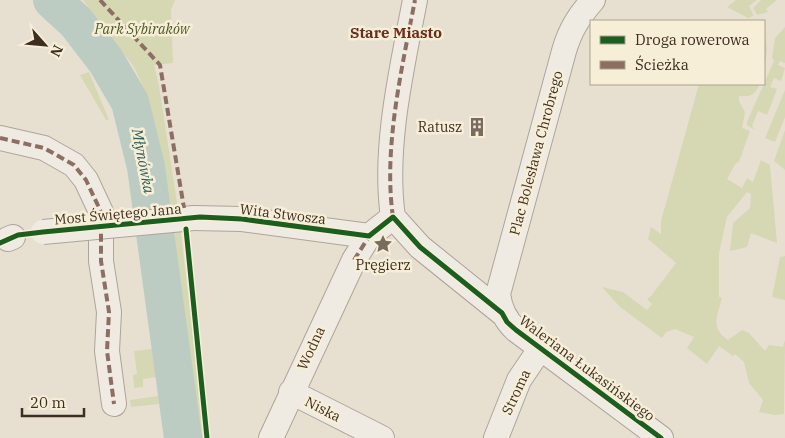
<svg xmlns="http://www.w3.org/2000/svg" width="785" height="438" font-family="'IBM Plex Serif',serif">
<rect width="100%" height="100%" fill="#e7e0d1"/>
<!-- green -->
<path fill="#d6d7b3" d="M83 0H175L171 10 173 63 154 65 159 86 178 209 205 438H198L160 152 141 82 134 67Z
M736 0H757L749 6 754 16 748 18 727 7Z
M761 0H777L766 9 768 12 757 15 753 8Z
M785 27V63L780 61 778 65 785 68 781 81 774 78 770 87 777 89 767 115 758 111 752 126 755 130 747 125V122L774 61 772 58 775 38Z
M764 30 767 49 764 71Z
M89 72 109 120H106L80 75Z
M699 84H760C754 95 752 97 739 96V101L745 112 742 128 750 131 739 162 736 163 727 179 742 188 747 178 753 182 761 160 770 165 777 243 751 233 747 247 730 251 733 223 750 208 751 194 747 192 727 217 719 253V297L722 298C717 317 710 327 728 340L742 330 749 333 765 351 769 345 783 347 785 340 784 414 775 415 759 412 763 400 749 383 744 362 735 354 733 356 719 346 707 364 687 348 694 337 675 329 666 332 662 338 620 307 602 287 623 292 647 310 652 304 647 299 651 296 676 263 648 239 651 227 661 234V221Z
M785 90V117L775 142 765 138Z
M785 130V170L774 161Z
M785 256V300L772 297 780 257Z
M152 349 156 377 143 379V387L134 388 133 375 137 374 134 351Z
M158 396 159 404 131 407 130 400Z"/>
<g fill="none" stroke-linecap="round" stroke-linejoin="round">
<!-- river -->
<path stroke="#bcccc2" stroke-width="38" d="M52 0 76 22 106 61 130 102 146 167 183 438"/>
<!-- minor casing -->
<g stroke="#ada599" stroke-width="26">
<path id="minor" d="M593 0C579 16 570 30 564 51L498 294C500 309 505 320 516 330L661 438
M0 138 44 148 74 165 86 180 101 212V261L109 312 107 351 114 404
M393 217C383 148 402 68 415 0
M393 217 420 247 502 313
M194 218 242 219 369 236
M8 239 13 237
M291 392 382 438
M271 438 354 260 369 236 393 217
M496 438 519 380 540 349"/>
</g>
<!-- minor -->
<use href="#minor" stroke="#efebe3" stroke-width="24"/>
<!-- minor-bridge casing -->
<g stroke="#ada599" stroke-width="26" stroke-linecap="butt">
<path id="minor-bridge" d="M43 232 194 218"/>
</g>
<!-- minor-bridge -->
<use href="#minor-bridge" stroke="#efebe3" stroke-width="24"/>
<!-- quiet -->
<path stroke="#8d6e63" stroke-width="4" stroke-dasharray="8 4" stroke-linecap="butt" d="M100 0 160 65 184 208
M0 138 44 148 74 165 86 180 101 212V261L109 312 107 351 114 404
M393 217C383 148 402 68 415 0
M354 260 370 235"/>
<!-- cycleway casing -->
<g stroke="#f7eed8" stroke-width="8">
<path id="cycleway" d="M186 229 207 438
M0 243 18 235 43 232 200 217 242 219 369 236 393 217 420 247 502 313 507 322 516 330 661 438"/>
</g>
<!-- cycleway -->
<use href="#cycleway" stroke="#1b5e20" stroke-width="5"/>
</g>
<!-- icons -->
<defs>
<g id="building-bare" transform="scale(1.5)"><path d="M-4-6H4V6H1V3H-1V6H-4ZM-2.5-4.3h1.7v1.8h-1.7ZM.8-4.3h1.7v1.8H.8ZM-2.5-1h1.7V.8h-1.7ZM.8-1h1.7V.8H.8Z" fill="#786c5e" stroke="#f7eed8" stroke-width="2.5" paint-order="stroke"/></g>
<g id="sight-bare" transform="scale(1.5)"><path d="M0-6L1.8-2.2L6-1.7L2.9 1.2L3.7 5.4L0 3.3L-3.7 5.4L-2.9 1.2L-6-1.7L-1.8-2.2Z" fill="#786c5e" stroke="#f7eed8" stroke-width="2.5" paint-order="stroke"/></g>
</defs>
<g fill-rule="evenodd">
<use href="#building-bare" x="477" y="127"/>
<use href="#sight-bare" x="383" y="244"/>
</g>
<g text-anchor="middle" stroke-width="5" stroke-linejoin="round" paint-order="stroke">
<!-- park labels -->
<g font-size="14" font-style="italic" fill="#4d5a26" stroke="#f7eed8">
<text x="142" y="34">Park Sybiraków</text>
</g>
<!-- poi labels -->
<g font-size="14" fill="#3d2e20" stroke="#f7eed8" text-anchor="end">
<text x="462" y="132">Ratusz</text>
<text x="383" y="270" text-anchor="middle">Pręgierz</text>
</g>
<!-- street labels -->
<g font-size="14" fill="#3d2e20" stroke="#f7eed8">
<text transform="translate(536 153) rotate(-75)" y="5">Plac Bolesława Chrobrego</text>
<text transform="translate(118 214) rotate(-5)" y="5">Most Świętego Jana</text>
<text transform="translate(283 214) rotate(7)" y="5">Wita Stwosza</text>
<text transform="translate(311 348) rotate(-65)" y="5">Wodna</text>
<text transform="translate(587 368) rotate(37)" y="5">Waleriana Łukasińskiego</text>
<text transform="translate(516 392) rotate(-65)" y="5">Stroma</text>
<text transform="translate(323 409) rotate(27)" y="5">Niska</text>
</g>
<!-- neighbourhood labels -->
<g font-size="15" font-weight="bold" fill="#6b2e1e" stroke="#f7eed8">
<text x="396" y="38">Stare Miasto</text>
</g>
<!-- water labels -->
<g font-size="15" font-style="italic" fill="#2f5d5a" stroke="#f7eed8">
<text transform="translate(143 161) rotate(79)" y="5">Młynówka</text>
</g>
</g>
<!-- legend -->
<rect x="590" y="20" width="175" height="65" fill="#f7eed8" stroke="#ada18e"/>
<rect x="600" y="36" width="25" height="8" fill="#1b5e20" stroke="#ada18e"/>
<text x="635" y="45" font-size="15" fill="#3d2e20">Droga rowerowa</text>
<rect x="600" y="61" width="25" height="8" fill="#8d6e63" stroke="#ada18e"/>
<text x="635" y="70" font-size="15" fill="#3d2e20">Ścieżka</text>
<!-- north arrow -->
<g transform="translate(45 45) rotate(117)" stroke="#f7eed8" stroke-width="4" paint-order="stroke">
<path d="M0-4L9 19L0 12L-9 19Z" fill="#3d2e20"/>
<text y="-8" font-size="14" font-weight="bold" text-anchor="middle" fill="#3d2e20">N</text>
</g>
<!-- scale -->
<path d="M22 408v8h62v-8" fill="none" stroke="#3d2e20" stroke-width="2.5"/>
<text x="30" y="408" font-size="15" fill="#3d2e20" stroke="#f7eed8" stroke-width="4" paint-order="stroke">20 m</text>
</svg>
